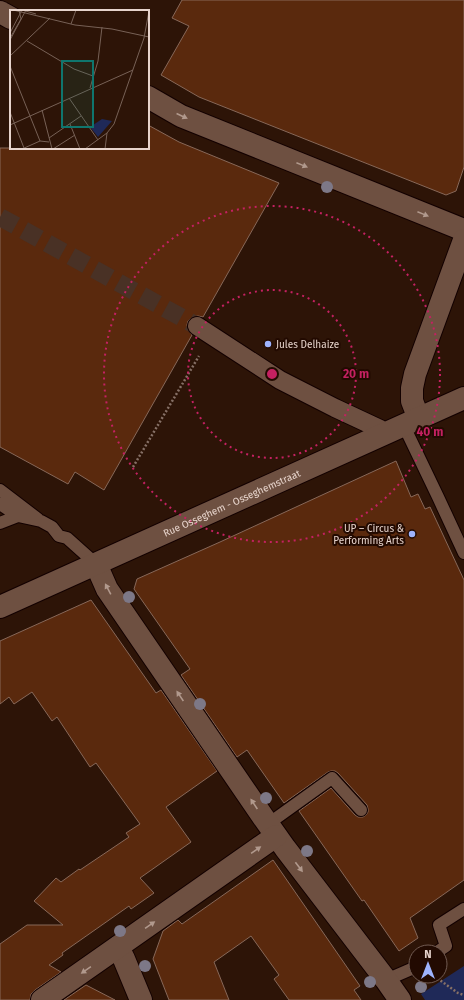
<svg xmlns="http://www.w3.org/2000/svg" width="464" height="1000" font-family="'Fira Sans',sans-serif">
<rect width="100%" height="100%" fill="#2d1407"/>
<!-- green -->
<path fill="#1f2958" d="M464 966V1000H425L421 994Z"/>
<!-- building -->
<path fill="#5a290d" stroke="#876859" d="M182 0H464V167L456 191 446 195 199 97 161 75 189 26 172 18Z
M148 125 179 142 279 183 203 317 198 316 193 317 188 321 187 325 188 330 192 335 104 490 75 472 68 484 0 447V148H148Z
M396 461 411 497 418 494 425 509 430 507 464 580V880L410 918 418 938 399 951 364 900 362 901 299 811 331 788 355 815 358 817H363L366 815 368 812V809L367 805 338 773 335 771H331L328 772 284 803 247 750 237 757 181 675 190 669 134 589 137 579 220 542Z
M91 600 156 693 161 690 217 771 166 807 191 842 140 878 154 893 131 909 129 906 62 953 63 955 49 965 61 972 35 990 31 994 30 1000H0V944L27 925H63L34 901 56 878 61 882 79 869 80 870 129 837 126 833 140 824 96 763 90 767 57 717 52 721 32 692 14 704 9 697 0 704V641Z
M273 860 360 986 354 990 361 1000H289L274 979 279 975 251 936 214 962 229 1000H169L153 959 163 931 178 920 182 924Z
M86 985 115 1000H64Z"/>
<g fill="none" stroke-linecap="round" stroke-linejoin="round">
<!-- pedestrian-tunnel -->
<path stroke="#493125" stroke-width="18" stroke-dasharray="18 9" stroke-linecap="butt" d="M0 217 197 326"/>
<!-- service casing -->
<g stroke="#130100" stroke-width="14">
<path id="service" d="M404 426 438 497 464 553
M0 490 38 519
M0 504 18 516
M0 523 18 516 41 521 52 527 59 536 67 538 96 564
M268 824 332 778 361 810
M437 952 446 946 439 925 464 909
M386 980 416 967"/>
</g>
<!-- pedestrian casing -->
<g stroke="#130100" stroke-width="20">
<path id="pedestrian" d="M197 326 280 380 335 408 380 429 387 433"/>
</g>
<!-- minor casing -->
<g stroke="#130100" stroke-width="24">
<g id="minor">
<path d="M0 12 11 18"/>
<path d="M148 97 181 116 464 230"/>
<path d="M419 419 412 401V388L415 374 464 240"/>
<path d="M96 564 107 589 263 817 285 848 386 980 400 1000"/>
<path id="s1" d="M0 607 464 398"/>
<path d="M118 947 124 959 141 1000"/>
<path d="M42 1000 276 836"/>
</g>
</g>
<!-- path -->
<path stroke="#867066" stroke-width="2.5" stroke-dasharray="2 2" stroke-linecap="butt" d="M133 467 199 356
M434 976 458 993 464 995"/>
<!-- service -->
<use href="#service" stroke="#6e5041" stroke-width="12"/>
<!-- pedestrian -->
<use href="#pedestrian" stroke="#6e5041" stroke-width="18"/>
<!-- minor -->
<use href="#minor" stroke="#6e5041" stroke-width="22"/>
</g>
<!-- trees -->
<g fill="#7d7887">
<circle cx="327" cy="187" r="6"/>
<circle cx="129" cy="597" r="6"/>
<circle cx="200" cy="704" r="6"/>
<circle cx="266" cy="798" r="6"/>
<circle cx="307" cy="851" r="6"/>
<circle cx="120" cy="931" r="6"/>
<circle cx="145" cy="966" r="6"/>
<circle cx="370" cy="982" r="6"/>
<circle cx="421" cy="987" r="6"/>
</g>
<!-- one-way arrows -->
<defs><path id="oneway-solid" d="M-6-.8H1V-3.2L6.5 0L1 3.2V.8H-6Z"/></defs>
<g fill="#b1998d">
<use href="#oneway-solid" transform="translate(182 116) rotate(25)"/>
<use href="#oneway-solid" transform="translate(302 165) rotate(22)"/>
<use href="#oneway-solid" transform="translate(423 214) rotate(22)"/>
<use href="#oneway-solid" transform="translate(108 589) rotate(-118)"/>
<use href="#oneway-solid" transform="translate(180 696) rotate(-124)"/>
<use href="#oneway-solid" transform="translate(254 804) rotate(-124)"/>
<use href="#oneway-solid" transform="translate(256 850) rotate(-35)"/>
<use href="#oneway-solid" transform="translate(299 867) rotate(53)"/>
<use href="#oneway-solid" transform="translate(150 925) rotate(-35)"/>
<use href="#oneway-solid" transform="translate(86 970) rotate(145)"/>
</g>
<!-- distance rings -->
<g fill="none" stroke="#c42161" stroke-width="2" stroke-dasharray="2 4">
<circle cx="272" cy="374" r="84"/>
<circle cx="272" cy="374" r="168"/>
</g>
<!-- markers -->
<g fill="#9eb3fd" stroke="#220a01" stroke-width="1.5">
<circle cx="268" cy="344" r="4"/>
<circle cx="412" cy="534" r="4"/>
</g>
<g text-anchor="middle" stroke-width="4" stroke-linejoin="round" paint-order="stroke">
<!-- poi labels -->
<g font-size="10" fill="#e7d4cc" stroke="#220a01" text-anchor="start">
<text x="276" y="348">Jules Delhaize</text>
<text x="404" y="532" text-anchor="end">UP – Circus &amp;<tspan x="404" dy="12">Performing Arts</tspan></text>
</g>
<!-- street labels -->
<g font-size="10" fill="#e7d4cc" stroke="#220a01">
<text dy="4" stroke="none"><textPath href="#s1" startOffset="254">Rue Osseghem - Osseghemstraat</textPath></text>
</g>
</g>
<!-- overview -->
<g transform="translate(10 10)">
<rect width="139" height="139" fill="#2d1407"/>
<path d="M92 109 102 111 88 127 80 117Z" fill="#1f2958"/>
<path fill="none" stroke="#776156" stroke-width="1" d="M3 0 65 15 102 19 139 27M12 0 26 4M61 14 66 0M0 23 12 0M0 28 11 9 9 0M0 30 16 0M17 31 64 59 83 66M0 46 40 8M0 56 30 131M80 78 88 51 92 17M59 88 88 130M32 100 42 139M0 102 14 138M60 114 70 139M0 115 123 60M39 128 71 106M12 139 30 131 39 132M43 139 65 125M75 139 97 123 104 114 134 28 139 1M95 139 97 123"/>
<path fill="#0f766e" fill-opacity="0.15" stroke="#0f766e" stroke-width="2" d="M52 51H83V117H52Z"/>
<rect width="139" height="139" fill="none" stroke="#e7d4cc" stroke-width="2"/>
</g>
<circle cx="272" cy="374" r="6" fill="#c42161" stroke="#220a01" stroke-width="2"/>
<g font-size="12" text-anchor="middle" font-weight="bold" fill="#c42161" stroke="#220a01" stroke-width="4" stroke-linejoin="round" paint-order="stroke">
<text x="356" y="378">20 m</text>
<text x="430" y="436">40 m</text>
</g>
<!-- north arrow -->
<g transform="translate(428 964)"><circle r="19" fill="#220a01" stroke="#715b52"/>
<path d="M0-3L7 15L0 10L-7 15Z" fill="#9eb3fd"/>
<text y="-6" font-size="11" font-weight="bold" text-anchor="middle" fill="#e7d4cc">N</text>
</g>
</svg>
